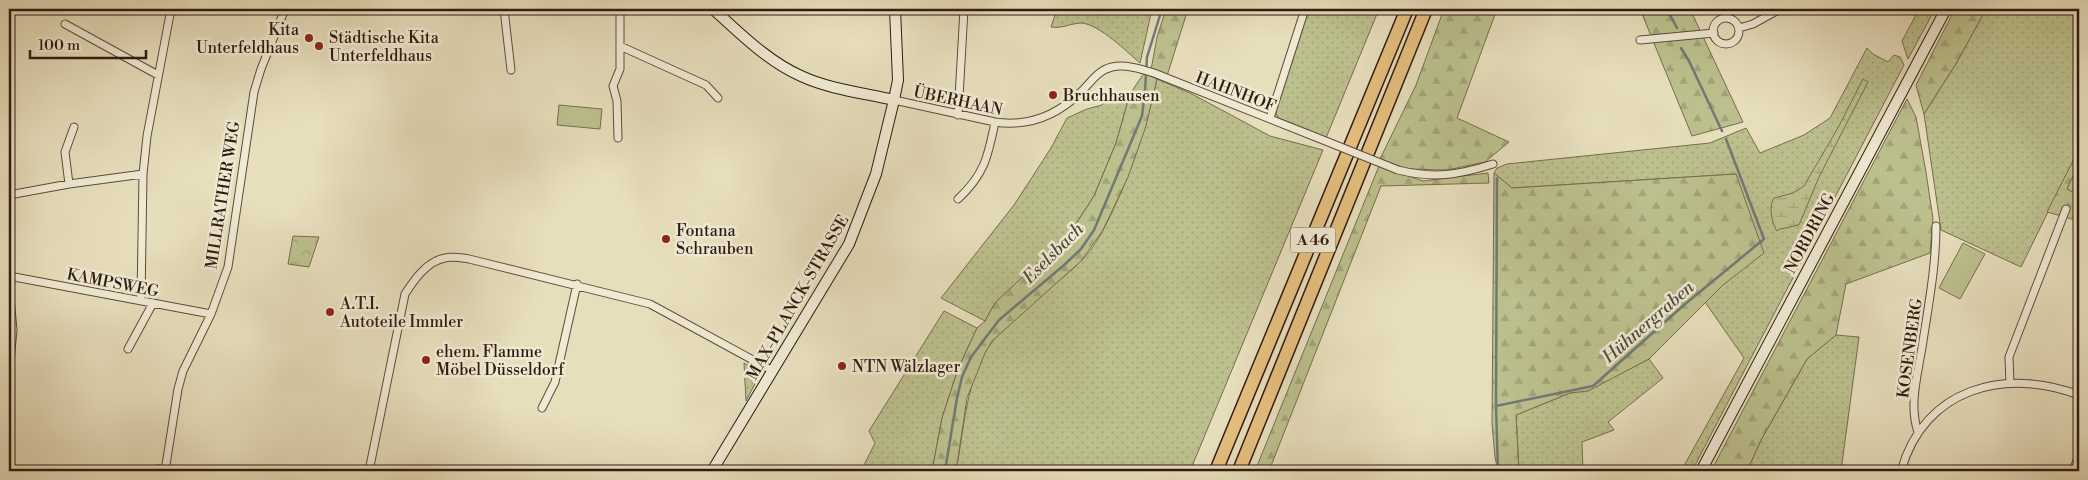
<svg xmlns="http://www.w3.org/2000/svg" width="2088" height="480" font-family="'Libre Bodoni',serif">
<defs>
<pattern id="grass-dots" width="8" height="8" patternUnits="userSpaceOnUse" patternTransform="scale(1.25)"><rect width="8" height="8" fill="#bcc08d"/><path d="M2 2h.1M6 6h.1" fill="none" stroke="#a2a479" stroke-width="1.8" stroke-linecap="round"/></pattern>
<pattern id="forest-firs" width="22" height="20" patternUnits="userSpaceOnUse" patternTransform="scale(1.25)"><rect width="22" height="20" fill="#bcc08d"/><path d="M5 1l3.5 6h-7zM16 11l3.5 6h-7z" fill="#a2a479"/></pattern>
<pattern id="wetland-marsh" width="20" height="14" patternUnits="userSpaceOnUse" patternTransform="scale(1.25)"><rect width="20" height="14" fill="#bcc08d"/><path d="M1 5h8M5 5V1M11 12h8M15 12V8" fill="none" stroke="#a2a479"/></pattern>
<pattern id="park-crowns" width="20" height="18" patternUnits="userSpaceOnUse" patternTransform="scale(1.25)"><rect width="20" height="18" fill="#bcc08d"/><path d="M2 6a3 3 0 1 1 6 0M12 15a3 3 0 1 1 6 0" fill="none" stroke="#a2a479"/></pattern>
</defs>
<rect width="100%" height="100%" fill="#e7debc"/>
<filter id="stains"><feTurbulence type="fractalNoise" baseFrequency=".004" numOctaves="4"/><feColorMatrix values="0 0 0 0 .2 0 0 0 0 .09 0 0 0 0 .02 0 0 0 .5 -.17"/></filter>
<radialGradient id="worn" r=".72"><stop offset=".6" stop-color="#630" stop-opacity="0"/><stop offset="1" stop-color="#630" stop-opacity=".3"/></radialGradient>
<!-- grass -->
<path fill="url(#grass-dots)" stroke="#776d4e" d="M1057 9H1152L1140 63C1126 51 1100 25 1082 23 1071 23 1062 29 1051 27Z
M1308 9H1379L1326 138 1278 118 1275 110Z
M1919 9H1935L1908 59 1902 41Z
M1986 9H2079V149L2021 267 1941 230 1924 114 1957 62Z
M1867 48 1873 54 1888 62 1894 55 1900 57 1904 65 1692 471H1681L1744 358 1705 302 1723 285 1736 174 1512 188 1494 173 1497 168 1507 164 1710 143 1746 128 1760 153 1804 135 1830 118Z
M1157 79 1192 94 1270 136 1323 150 1190 471H956C964 430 965 389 986 351 1004 319 1053 289 1080 262 1095 248 1105 227 1114 208 1134 166 1147 124 1157 79Z
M1130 94 1116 143 1094 196 1072 230 995 303 985 321 941 298 1014 205 1051 148 1067 118 1087 109 1102 105 1106 98Z
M944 311 977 328 958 369 942 418 932 471H854L855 469 861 471 875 443 869 431Z
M1836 335 1859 337 1841 471H1747L1761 440 1807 359Z
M1649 359 1663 378 1608 422 1614 430 1582 442 1583 471H1519L1516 415 1570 393 1588 390Z
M744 363 753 368 759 376 746 401Z"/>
<!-- forest -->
<path fill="url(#forest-firs)" stroke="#776d4e" d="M1166 9H1188L1167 76 1151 70 1157 37Z
M1444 9H1497L1457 118 1509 142 1485 162 1447 170 1407 169 1380 159 1416 85Z
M1640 9H1690L1743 122 1692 136Z
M1955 9H1986L1957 62 1924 114 1916 85Z
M1144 73 1157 79 1146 126 1128 177 1103 230 1081 261 992 341 985 353 967 398 956 471H932L942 418 958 369 977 328 985 321 995 303 1072 230 1094 196 1116 143 1130 94Z
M1907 99 1916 117 1926 172 1933 219 1930 253 1846 284 1836 335 1807 359 1761 440 1747 471H1711Z
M2079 149V163L2067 189 2079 195V221L2047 212Z
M1379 166 1423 181 1488 173 1489 183 1381 186 1269 471H1255Z
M1494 173 1512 188 1736 174 1764 253 1723 285 1649 359 1588 391 1570 393 1516 415 1519 471H1498L1495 457 1492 424Z"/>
<!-- wetland -->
<path fill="url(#wetland-marsh)" stroke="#776d4e" d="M1863 79 1868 82 1819 177 1799 225 1780 229 1777 231C1772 224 1768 206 1774 198L1793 193 1804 186 1839 126Z"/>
<!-- park -->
<path fill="url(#park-crowns)" stroke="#776d4e" d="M293 236 319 237 309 267 288 264Z"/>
<!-- garden -->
<path fill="#bcc08d" stroke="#776d4e" d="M559 105 602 109 600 129 557 125Z
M2079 163V195L2067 189Z
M1963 243 1985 254 1960 299 1939 288Z"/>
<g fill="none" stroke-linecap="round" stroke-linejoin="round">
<!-- stream -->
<path stroke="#717977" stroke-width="2.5" d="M1667 9 1677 28
M1681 48 1689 61 1722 131
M1496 406 1497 178
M945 471 957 398 962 377 971 357 999 320 1063 266 1081 249 1094 230 1142 116 1145 91 1147 57 1162 9
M1498 471 1496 406 1593 386 1684 305 1764 239 1726 139"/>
<!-- street casing -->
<g stroke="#5f4b3b" stroke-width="9">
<path id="street" d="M504 9 511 70
M1713 31a13 13 0 1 1 26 0a13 13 0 1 1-26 0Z
M65 24 158 75
M1739 28 1753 24 1780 9
M1640 40 1714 33
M620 46 706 85 718 98
M894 100 995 122C1029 127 1058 115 1082 91 1091 82 1098 70 1112 67 1125 64 1141 69 1154 73L1313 136
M958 115 964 9
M1270 118 1305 9
M618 138 617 101 613 86 620 69V9
M1398 170C1434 179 1458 175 1493 164
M69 184 65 152 74 127
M9 195 69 184 143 174
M958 199C985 174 988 156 995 122
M9 276 211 314
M9 287 13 330 9 372
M141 301 143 174 147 136 171 9
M128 349 153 303
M2010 383 2009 357 2066 209
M542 408 555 382 577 284
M1918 432C1908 404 1919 370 1923 341 1929 302 1936 265 1936 226
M156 471 158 469 166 470
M165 471 178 389 183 371 211 314 228 267 254 92 261 69 285 9
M369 471 405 294C414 280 427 261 445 258 452 256 462 258 469 259L650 304 773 371
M1901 471C1924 388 2005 367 2079 395
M2073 471 2079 455"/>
</g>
<!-- secondary casing -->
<g stroke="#321a10" stroke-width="12">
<path id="secondary" d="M713 9C740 33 767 61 801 76 829 89 863 93 894 100
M712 471 849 244 876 174 894 100 898 80 895 9
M1701 471 1946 9"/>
</g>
<!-- highway casing -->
<g stroke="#321a10" stroke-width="15">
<path id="highway" d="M1216 471 1407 9
M1239 471 1426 9"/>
</g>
<!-- street -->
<use href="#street" stroke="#efead3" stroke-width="7"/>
<!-- secondary -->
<use href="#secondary" stroke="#efead3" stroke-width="10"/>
<!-- highway -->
<use href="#highway" stroke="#e4bf7e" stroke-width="12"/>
<!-- street-bridge casing -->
<g stroke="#5f4b3b" stroke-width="9" stroke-linecap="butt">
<path id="street-bridge" d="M1313 136 1398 170"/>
</g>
<!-- street-bridge -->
<use href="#street-bridge" stroke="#efead3" stroke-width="7"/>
</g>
<!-- markers -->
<g fill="#8f2418" stroke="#efead3" stroke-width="2">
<circle cx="309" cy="38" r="5"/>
<circle cx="319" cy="46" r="5"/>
<circle cx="1053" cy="95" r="5"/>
<circle cx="666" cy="239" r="5"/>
<circle cx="330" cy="312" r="5"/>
<circle cx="426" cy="360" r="5"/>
<circle cx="842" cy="366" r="5"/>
</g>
<g text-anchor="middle" stroke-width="5" stroke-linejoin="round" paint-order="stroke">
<!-- shield labels -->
<rect fill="#efead3" stroke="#6b584a" stroke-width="1" x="1290.5" y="227.5" width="45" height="25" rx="4"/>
<g font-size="15" font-weight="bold" fill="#321a10">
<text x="1313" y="245">A 46</text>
</g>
<!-- poi labels -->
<g font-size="16" fill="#321a10" stroke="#efead3" text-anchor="start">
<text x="299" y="35" text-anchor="end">Kita<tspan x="299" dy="18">Unterfeldhaus</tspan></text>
<text x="329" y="43">Städtische Kita<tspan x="329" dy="18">Unterfeldhaus</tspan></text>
<text x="1063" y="101">Bruchhausen</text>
<text x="676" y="236">Fontana<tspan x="676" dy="18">Schrauben</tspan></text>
<text x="340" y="309">A.T.I.<tspan x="340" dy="18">Autoteile Immler</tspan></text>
<text x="436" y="357">ehem. Flamme<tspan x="436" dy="18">Möbel Düsseldorf</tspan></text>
<text x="852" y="372">NTN Wälzlager</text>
</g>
<!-- street labels -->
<g font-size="16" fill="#321a10" stroke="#efead3">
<text transform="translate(1236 91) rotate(21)" y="6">HAHNHOF</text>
<text transform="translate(958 100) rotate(12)" y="6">ÜBERHAAN</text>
<text transform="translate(222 195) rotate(-81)" y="6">MILLRATHER WEG</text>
<text transform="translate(1809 233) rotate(-62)" y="6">NORDRING</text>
<text transform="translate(113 282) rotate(11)" y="6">KAMPSWEG</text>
<text transform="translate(797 297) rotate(-60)" y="6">MAX-PLANCK-STRASSE</text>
<text transform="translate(1909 348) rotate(-82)" y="6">KOSENBERG</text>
</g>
<!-- water labels -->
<g font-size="18" font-style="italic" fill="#524a43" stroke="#efead3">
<text transform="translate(1053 253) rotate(-45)" y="6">Eselsbach</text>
<text transform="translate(1648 322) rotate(-41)" y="6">Hühnergraben</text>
</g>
</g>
<!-- margin -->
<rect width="2088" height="480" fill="none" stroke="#e7debc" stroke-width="30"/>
<rect x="10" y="10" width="2068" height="460" fill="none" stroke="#321a10" stroke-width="2.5"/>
<rect x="15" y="15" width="2058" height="450" fill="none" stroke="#321a10"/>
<!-- scale -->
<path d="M30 50v8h116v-8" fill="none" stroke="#321a10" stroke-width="2.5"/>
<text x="38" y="50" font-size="15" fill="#321a10" stroke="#efead3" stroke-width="4" paint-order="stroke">100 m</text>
<rect width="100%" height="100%" filter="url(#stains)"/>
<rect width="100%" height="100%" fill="url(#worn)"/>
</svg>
